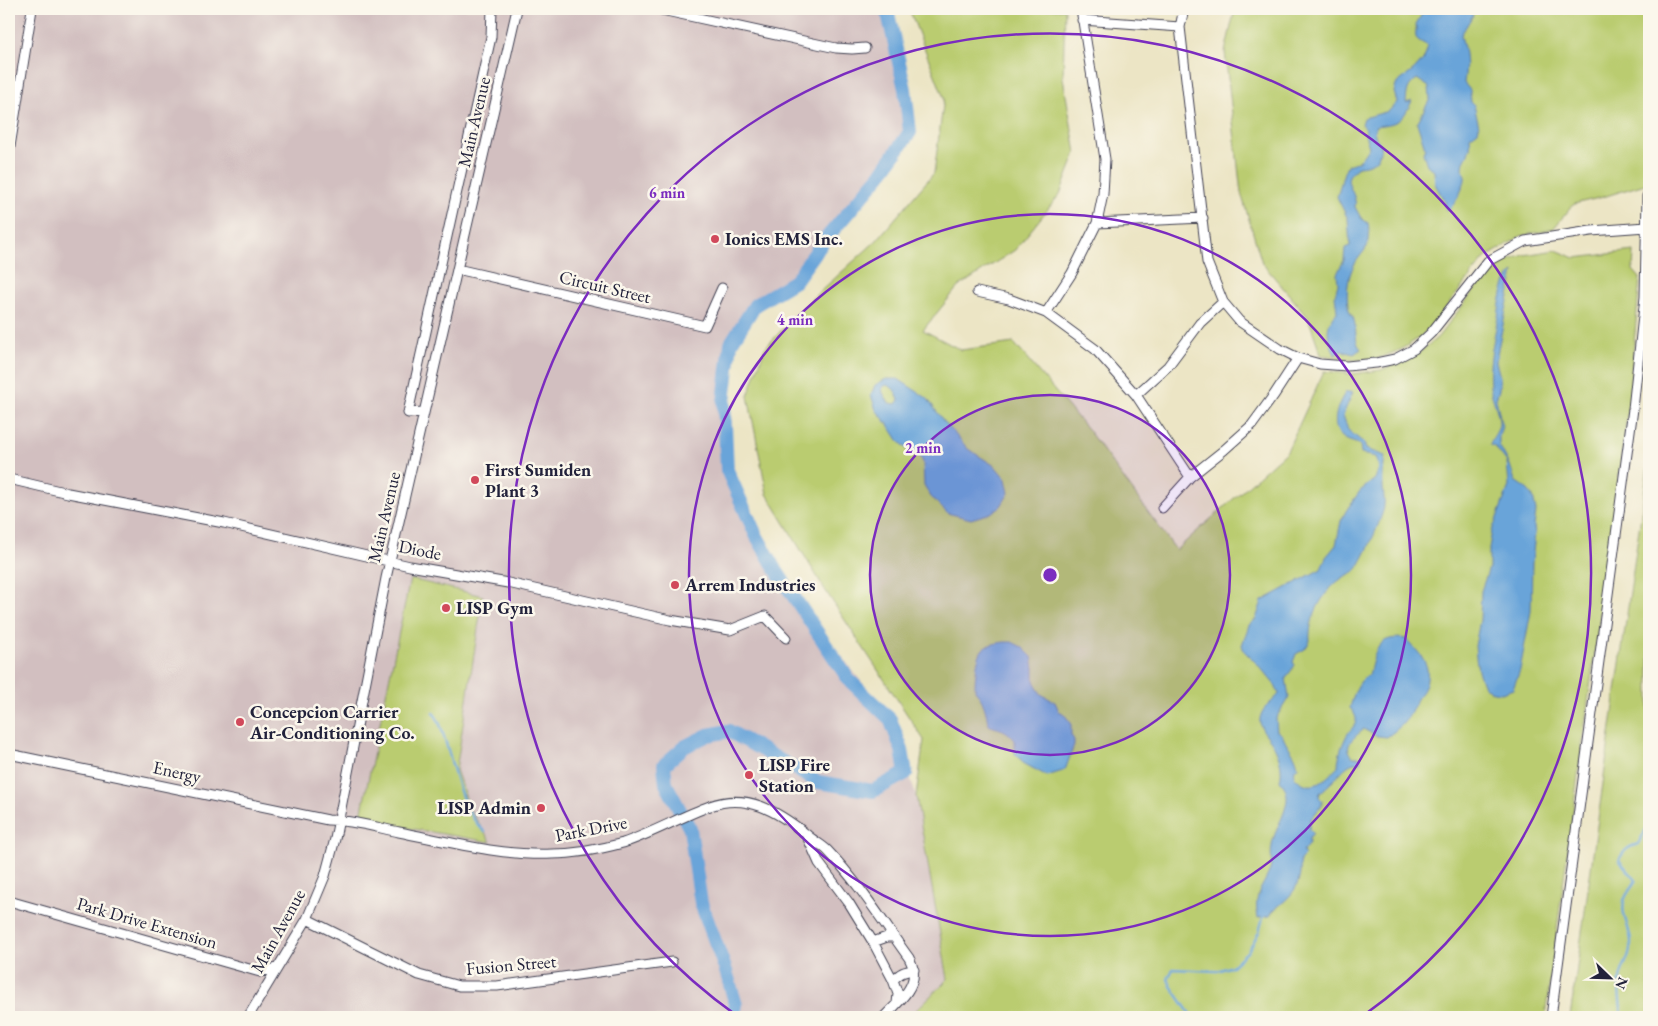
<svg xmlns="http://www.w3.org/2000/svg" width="1658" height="1026" font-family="'EB Garamond',serif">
<rect width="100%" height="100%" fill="#fbf7ec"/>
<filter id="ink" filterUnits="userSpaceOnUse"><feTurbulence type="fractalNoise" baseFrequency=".02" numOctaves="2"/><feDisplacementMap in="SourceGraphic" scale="10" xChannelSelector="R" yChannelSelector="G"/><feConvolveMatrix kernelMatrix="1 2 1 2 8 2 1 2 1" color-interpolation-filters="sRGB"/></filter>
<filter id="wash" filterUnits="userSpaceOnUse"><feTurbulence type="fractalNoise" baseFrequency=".0096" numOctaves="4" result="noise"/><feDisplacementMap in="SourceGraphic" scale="20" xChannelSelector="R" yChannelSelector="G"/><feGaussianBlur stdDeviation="1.12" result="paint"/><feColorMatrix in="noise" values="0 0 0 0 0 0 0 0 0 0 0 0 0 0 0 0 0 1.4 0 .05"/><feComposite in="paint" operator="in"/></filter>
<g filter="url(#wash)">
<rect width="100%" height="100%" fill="#ece5c5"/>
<!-- industrial -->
<path fill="#d2bfc0" d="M9 9H882L910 132 880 175 823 242 795 281 755 305 731 343 724 402 727 470 756 535 778 573 890 719 902 750 916 796 948 980 908 1017H745L720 1011 692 1017H9Z"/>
<!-- green -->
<path fill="#bacc6f" stroke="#6e7755" d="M909 9H1065L1063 78 1076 153 1060 194 1015 250 958 287 923 330 961 350 1014 343 1088 430 1176 550 1287 451 1324 371 1352 374 1381 370 1415 356 1438 337 1493 266 1524 255 1556 250 1575 258 1634 251 1633 270 1640 278 1628 409 1545 1017H909L948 979 916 796 924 740 827 593 767 494 748 396 765 348 803 307 876 241 934 173 944 98Z
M1235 9H1649V173L1645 184 1603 197 1574 204 1553 229 1521 236 1485 258 1432 325 1419 338 1400 350 1374 360H1354L1321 355 1308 317 1262 263 1241 193 1225 52Z
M1649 458V1017H1570Z
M410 579 483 596 456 770 470 810 491 842 360 820Z"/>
<!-- water -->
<path fill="#69a4d9" stroke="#46638a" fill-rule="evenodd" d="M1425 9H1470L1473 15 1461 35C1466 55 1467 63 1464 83L1470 90 1471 102 1474 105 1479 126 1478 131 1470 137C1473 154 1464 154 1463 168 1463 172 1466 176 1465 180 1463 188 1455 207 1447 210L1445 202 1435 184 1434 171 1427 165 1423 153 1425 148 1417 123 1430 99 1429 87 1417 79C1407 86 1407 91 1406 103L1412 101C1402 121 1400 123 1377 126L1374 131 1376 138 1381 144C1380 160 1374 165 1358 166 1356 169 1351 173 1349 176 1345 184 1358 196 1355 207L1361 218 1368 223C1374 252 1359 250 1351 272 1347 283 1346 299 1349 310 1350 314 1353 316 1354 320 1357 330 1354 342 1361 349L1354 354 1341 351 1335 355C1328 336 1323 329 1337 312L1335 295 1338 284 1337 274 1344 260 1345 248 1350 246 1348 219 1337 197C1341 186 1342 175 1347 165 1361 161 1361 159 1369 147L1365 135 1366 129 1362 124 1364 118 1389 111 1397 102 1394 92 1396 84 1414 70 1424 59 1428 46C1425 44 1420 42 1417 39 1414 36 1417 28 1416 24Z
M1514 272 1498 349 1496 362 1500 377 1499 390 1496 399 1502 426 1499 436V445L1510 465 1515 481 1528 490 1533 497 1536 511 1534 527 1535 533 1532 563 1531 611 1520 670 1513 689 1502 693 1493 692 1484 687 1478 671 1476 657 1475 646 1480 620 1481 591 1489 568V548L1492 531 1509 486 1507 462 1495 447 1490 445C1492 436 1500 431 1499 421 1498 410 1492 399 1490 387 1488 365 1493 343 1497 322 1500 307 1501 280 1514 272Z
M886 379H898L927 398 942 419 968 449 995 466 1006 479 1009 493 1001 506 991 513 971 519 947 513 931 497 924 485 923 462 918 453 907 449 898 440 887 423 876 410 871 395 875 385ZM886 385C894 387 896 392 899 400L896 404 889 403 883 393 882 388Z
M1346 392H1353L1343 415 1348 430 1364 443 1366 449 1385 456C1384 466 1382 477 1383 487 1383 493 1385 499 1384 506 1383 516 1367 552 1361 562 1354 576 1352 571 1341 579 1323 591 1308 619 1310 641L1305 649 1296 654 1293 662 1295 665 1286 678 1289 697 1276 718 1277 731C1284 735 1283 737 1287 744 1292 752 1296 756 1298 767L1295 769 1294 776C1312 795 1323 781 1338 767 1338 758 1341 747 1345 739 1350 726 1364 724 1350 708 1353 697 1357 680 1369 675 1375 653 1376 634 1406 639 1420 654 1433 664 1425 687 1423 693 1418 696 1416 701 1414 704 1415 705 1413 708 1408 721 1398 729 1387 737L1377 736 1363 729C1356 738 1341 743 1353 757H1361L1360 762C1347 762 1341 773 1333 781 1329 785 1324 789 1320 793L1319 797 1322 800V805L1310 820 1309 829 1313 833 1309 838V843L1303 852 1305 855 1300 860C1302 881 1296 892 1280 905 1275 909 1272 911 1270 916L1258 918C1253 895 1262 889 1270 870 1273 861 1270 855 1272 846 1274 825 1299 800 1280 781 1283 769 1280 757 1274 746 1269 736 1256 727 1261 715 1264 706 1273 702 1279 694L1275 685 1259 666 1244 651 1242 645 1249 625 1256 619 1262 601 1321 569 1326 557 1336 545 1341 521 1346 511 1360 491 1375 479 1379 468 1376 457 1361 454 1360 445C1355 442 1350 442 1345 439 1328 429 1337 404 1346 392Z
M1004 642H1012L1022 647 1032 657 1034 668V681L1041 694 1055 702 1059 711 1063 713 1071 723V735L1074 740V745L1066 768 1063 771 1047 776 1023 763 1019 757 1015 754V740C1005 728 1001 730 988 725 987 713 983 699 975 690 975 680 976 655 984 648 989 644 998 643 1004 642Z"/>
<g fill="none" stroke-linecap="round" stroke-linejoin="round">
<!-- stream -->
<path stroke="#69a4d9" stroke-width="2.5" d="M433 713C439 718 441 727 443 734 455 767 458 808 485 832
M1649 764 1648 766 1649 769
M1192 1017 1171 986 1168 979 1173 969 1217 971 1232 966 1247 952 1254 941 1259 932 1264 914
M1621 1017C1622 1004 1617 992 1620 979 1622 966 1632 955 1631 941 1630 926 1618 911 1626 896 1629 890 1633 887 1636 880L1619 860C1624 850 1628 847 1638 844L1649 824"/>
<!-- river -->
<path stroke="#69a4d9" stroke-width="14" d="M733 1017 736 1005 726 971 701 903 690 829 666 784 664 765 684 747 708 735 729 731 818 782 873 791 906 773 902 750 890 719 849 680 778 573 756 535 727 470 724 402 731 343 755 305 795 281 823 242 880 175 910 132 905 89 887 9"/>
</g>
</g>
<g filter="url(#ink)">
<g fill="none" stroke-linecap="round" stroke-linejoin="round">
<!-- minor casing -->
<g stroke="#403f50" stroke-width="11">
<path id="minor" d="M657 9 836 48 852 49 865 48
M1184 9 1180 27 1207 262 1223 302 1239 321 1280 349 1298 358 1320 364 1347 366 1376 363 1395 359 1414 349 1431 333 1488 261 1525 241 1591 231 1646 227
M1082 20 1180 27
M9 153 32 9
M1097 223 1203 218
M457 269 705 326 722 288
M977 292 1009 299 1046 313 1095 349 1136 395 1190 477
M1046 313 1072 273 1097 223 1103 194 1105 159 1081 9
M1136 395 1168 366 1200 323 1223 302
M424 412 408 413 491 37 492 9
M9 479 68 493 224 523 410 566 508 583 670 620 730 630 765 616 786 638
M1162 508 1190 477 1224 450 1252 425 1274 395 1298 358
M9 754 328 820C352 820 375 827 399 832 449 842 500 856 552 854 574 854 601 849 623 843 653 833 680 817 710 806 747 792 778 812 806 834 812 840 821 844 827 850 858 882 883 922 909 958 911 962 913 966 913 970 917 988 895 1005 884 1017
M806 834 819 863 849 903 873 942 893 980 898 994 897 1003
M9 901 260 972 276 968
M307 919 419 975 459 986H497L672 962
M873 942 887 937H894
M893 980C900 973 904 971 914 970
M248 1017 307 919 325 876 335 839 386 578 517 9
M1551 1017 1633 409 1645 297 1647 196"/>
</g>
<!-- minor -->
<use href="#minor" stroke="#fff" stroke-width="9"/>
</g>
</g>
<!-- distance rings -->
<circle cx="1050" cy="575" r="180" fill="#7b2cbf" fill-opacity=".12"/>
<g fill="none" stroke="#7b2cbf" stroke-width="2.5">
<circle cx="1050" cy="575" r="180"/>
<circle cx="1050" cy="575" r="361"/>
<path d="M736 1015A541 541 0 1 1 1364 1015"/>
</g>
<!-- markers -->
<g fill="#d1495b" stroke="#fbf7ec" stroke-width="2">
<circle cx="715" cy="239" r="5"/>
<circle cx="475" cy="480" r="5"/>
<circle cx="675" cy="585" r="5"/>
<circle cx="446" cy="608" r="5"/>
<circle cx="240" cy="722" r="5"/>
<circle cx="749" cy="775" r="5"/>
<circle cx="541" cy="808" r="5"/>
</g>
<g text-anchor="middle" stroke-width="5" stroke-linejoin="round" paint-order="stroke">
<!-- street labels -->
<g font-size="18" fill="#22223b" stroke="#fbf7ec">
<text transform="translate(474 122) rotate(-77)" y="6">Main Avenue</text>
<text transform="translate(605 287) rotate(13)" y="6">Circuit Street</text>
<text transform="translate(384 517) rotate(-77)" y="6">Main Avenue</text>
<text transform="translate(420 550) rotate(11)" y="6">Diode</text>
<text transform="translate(177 772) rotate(12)" y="6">Energy</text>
<text transform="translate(591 829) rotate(-11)" y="6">Park Drive</text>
<text transform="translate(147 923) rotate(16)" y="6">Park Drive Extension</text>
<text transform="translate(278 931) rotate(-61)" y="6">Main Avenue</text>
<text transform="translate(511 965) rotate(-5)" y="6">Fusion Street</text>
</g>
<!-- poi labels -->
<g font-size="18" font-weight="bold" fill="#22223b" stroke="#fbf7ec" text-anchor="start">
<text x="725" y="245">Ionics EMS Inc.</text>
<text x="485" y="476">First Sumiden<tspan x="485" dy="21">Plant 3</tspan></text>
<text x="685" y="591">Arrem Industries</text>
<text x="456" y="614">LISP Gym</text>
<text x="250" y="718">Concepcion Carrier<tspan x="250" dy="21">Air-Conditioning Co.</tspan></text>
<text x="759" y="771">LISP Fire<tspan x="759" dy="21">Station</tspan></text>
<text x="531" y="814" text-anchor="end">LISP Admin</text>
</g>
</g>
<circle cx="1050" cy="575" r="8" fill="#7b2cbf" stroke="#fbf7ec" stroke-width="2.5"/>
<g font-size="15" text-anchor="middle" font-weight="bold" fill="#7b2cbf" stroke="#fbf7ec" stroke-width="5" stroke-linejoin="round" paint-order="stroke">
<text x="667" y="198">6 min</text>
<text x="795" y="325">4 min</text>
<text x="923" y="453">2 min</text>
</g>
<!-- margin -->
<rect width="1658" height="1026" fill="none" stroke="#fbf7ec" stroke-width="30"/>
<!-- north arrow -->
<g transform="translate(1610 978) rotate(113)" stroke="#fbf7ec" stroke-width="4" paint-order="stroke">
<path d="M0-4L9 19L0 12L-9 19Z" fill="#22223b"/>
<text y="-8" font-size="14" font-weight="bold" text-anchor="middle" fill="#22223b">N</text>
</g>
</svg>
